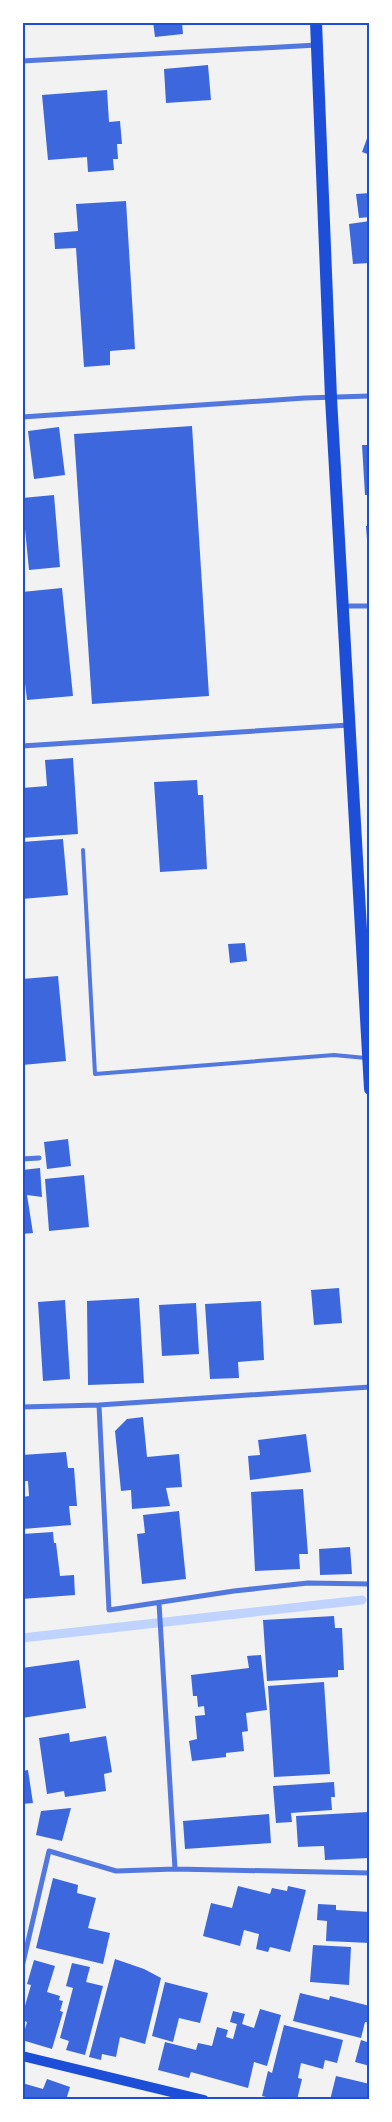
<svg xmlns="http://www.w3.org/2000/svg" width="392" height="2122" font-family="Lato,sans-serif">
<rect width="100%" height="100%" fill="#f2f2f2"/>
<g fill="none" stroke-linecap="round" stroke-linejoin="round">
<!-- stream -->
<path stroke="#bfd3fe" stroke-width="9" d="M22 1638 362 1600"/>
</g>
<!-- building -->
<path fill="#3d67dc" d="M153 22H182L183 34 155 37Z
M208 65 211 100 166 103 164 69Z
M107 90 109 122 120 121 122 144H117L118 159H113L114 170 88 172 87 157 48 160 42 95Z
M369 133H370V155L362 152Z
M370 193V217L359 218 356 194Z
M126 201 135 349 110 351V365L84 367 76 248 55 249 54 233 78 231 76 204Z
M370 221V263L353 264 349 224Z
M192 426 209 696 92 704 74 434Z
M59 427 65 475 34 479 28 431Z
M362 445H370V495H365Z
M54 495 60 567 29 570 22 498Z
M366 526H370V553H368Z
M62 588 73 696 27 700 22 658V592Z
M73 758 78 834 22 838V788L47 786 45 760Z
M197 780 198 795H203L207 869 160 872 154 782Z
M63 839 68 895 22 899V842Z
M245 943 247 961 230 963 228 944Z
M58 976 66 1061 22 1065V979Z
M68 1139 71 1166 47 1169 44 1142Z
M40 1168 42 1197 27 1195 33 1233 22 1234V1170Z
M84 1175 89 1227 49 1231 45 1179Z
M339 1288 342 1323 314 1325 311 1290Z
M139 1298 144 1383 88 1385 87 1301Z
M65 1300 70 1379 43 1381 38 1302Z
M261 1301 264 1360 238 1362 239 1378 210 1379 205 1304Z
M196 1303 199 1354 162 1356 159 1305Z
M143 1417 147 1457 179 1454 182 1487 166 1488 170 1506 132 1509 131 1490 121 1491 115 1431 127 1419Z
M306 1434 311 1472 250 1480 248 1456 260 1455 258 1440Z
M66 1452 68 1468H74L77 1506H69L71 1525 23 1529 22 1497 29 1496 28 1481H22V1455Z
M303 1489 308 1554H299L300 1569 255 1571 251 1492Z
M179 1511 186 1579 142 1584 137 1534 145 1533 143 1515Z
M53 1532 54 1543H56L60 1576 74 1575 75 1595 22 1599V1556L24 1555 22 1534Z
M350 1547 352 1574 320 1575 319 1549Z
M334 1616 335 1628H342L344 1670H338V1677L267 1681 263 1620Z
M261 1655 267 1710 246 1713 248 1731 242 1732 244 1751 226 1753V1757L192 1761 189 1741 197 1739 195 1716 205 1715 204 1706 198 1707 197 1696H193L191 1675 249 1668 247 1656Z
M79 1660 86 1708 22 1718V1668Z
M324 1682 330 1774 274 1777 268 1686Z
M69 1733 70 1742 106 1736 112 1772 104 1774 106 1791 65 1797 64 1791 47 1794 39 1738Z
M28 1770 33 1803 22 1804V1771Z
M334 1782 335 1797H331L332 1810 291 1813 292 1822 276 1823 273 1786Z
M71 1808 62 1841 36 1835 41 1811Z
M368 1812 370 1858 325 1860 324 1846 298 1847 296 1816Z
M269 1814 271 1843 185 1849 183 1821Z
M53 1878 78 1885 77 1893 96 1898 88 1928 110 1933 103 1964 36 1948Z
M238 1886 270 1894 272 1888 287 1891 288 1886 306 1890 290 1952 270 1947 268 1952 256 1949 259 1934 244 1930 240 1946 203 1936 211 1903 232 1908Z
M318 1904 336 1905V1910L370 1912V1943L326 1941 327 1921 317 1920Z
M313 1945 351 1947 349 1985 310 1982Z
M115 1959 144 1969 161 1978 145 2044 120 2037 116 2057 102 2054 101 2060 89 2057Z
M34 1960 55 1966 47 1992 60 1996 59 2000 63 2001 60 2011 63 2012 52 2049 22 2040 27 2022 22 2020V2016L31 1985 27 1984Z
M72 1963 90 1967 86 1982 103 1986 85 2055 66 2050 69 2041 60 2038 73 1988 66 1986Z
M165 1982 208 1993 200 2023 179 2018 173 2042 152 2036Z
M300 1993 329 2000 330 1996 370 2006V2023L365 2022 361 2038 293 2021Z
M260 2009 281 2015 267 2066 254 2062 248 2088 191 2072 189 2078 158 2070 165 2042 196 2050 198 2043 212 2046 217 2027 228 2030 226 2037 233 2039 237 2024 230 2022 233 2011 245 2014 242 2024 254 2028Z
M284 2025 343 2040 337 2063 325 2060 323 2069 301 2063 298 2078 302 2079 297 2100H278L262 2096 268 2071 272 2073Z
M361 2040 370 2043V2066L355 2062Z
M336 2076 370 2084V2100H330Z
M47 2079 70 2087 66 2100H22V2083L43 2089Z"/>
<g fill="none" stroke-linecap="round" stroke-linejoin="round">
<!-- service -->
<path stroke="#5277de" stroke-width="4" d="M83 850 95 1074 334 1055 366 1058"/>
<!-- minor -->
<path stroke="#5277de" stroke-width="5" d="M22 61 317 45
M22 417 305 398 370 396
M344 606H370
M22 746 349 725
M22 1159 39 1158
M99 1405 109 1610 234 1591 308 1583 370 1584
M22 1407 99 1405 370 1387
M159 1603 175 1869 370 1873
M22 1967 49 1851 116 1871 175 1869"/>
<!-- secondary -->
<path stroke="#1d4ed8" stroke-width="10" d="M22 2056 204 2100"/>
<!-- primary -->
<path stroke="#1d4ed8" stroke-width="12" d="M316 22 331 398 370 1089"/>
</g>
<!-- border -->
<rect width="392" height="2122" fill="none" stroke="#ffffff" stroke-width="48"/>
<rect x="24" y="24" width="344" height="2074" fill="none" stroke="#1d4ed8" stroke-width="2"/>
</svg>
